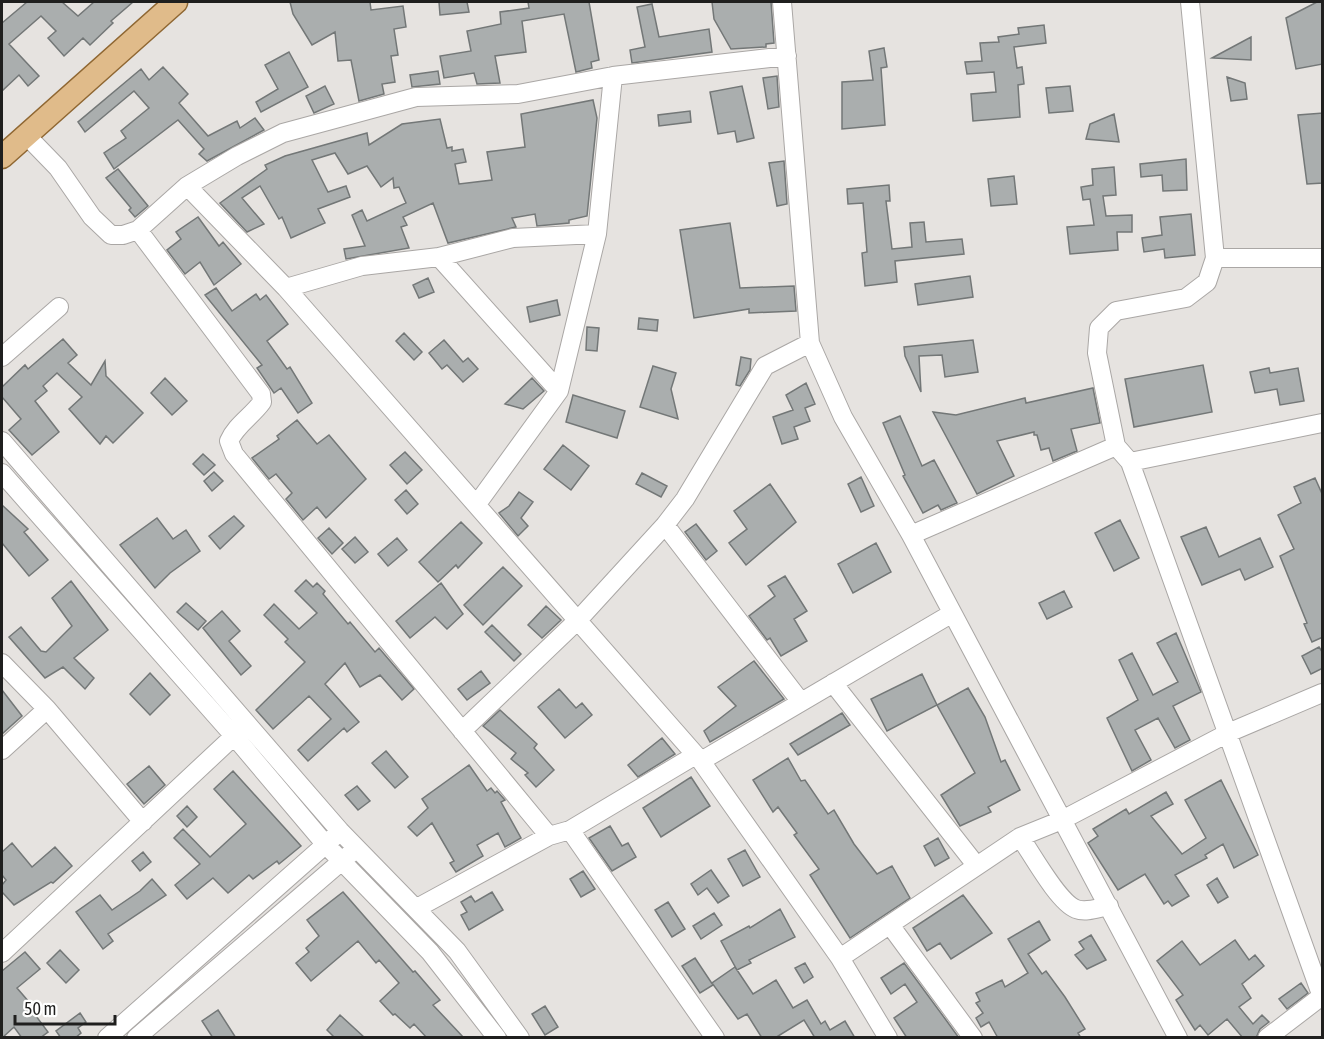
<svg xmlns="http://www.w3.org/2000/svg" width="1324" height="1039" font-family="'Asap Condensed',sans-serif">
<rect width="100%" height="100%" fill="#e6e3e0"/>
<!-- building -->
<path fill="#aaaeae" stroke="#737777" stroke-width="1.5" d="M27 2H62L78 16 94 2H133L111 21 113 23 90 45 83 38 64 56 48 38 56 31 41 16 9 44 39 76 28 86 19 75 2 91V23Z
M290 2H370L371 10 403 6 406 27 394 29 398 55 391 56 395 82 382 84 384 94 359 101 351 60 338 61 335 32 312 45 293 14Z
M439 2H467L469 12 440 15Z
M528 2H589L599 60 591 62 592 68 576 72 564 14 522 21 526 52 495 56 500 83 477 84 474 73 444 78 440 56 471 51 467 31 501 24 500 12 529 8Z
M712 2H771L774 43 766 44V47L731 49 714 19Z
M1317 2H1323V64L1296 69 1286 18Z
M652 4 659 37 709 29 712 52 632 63 630 50 645 47 637 7Z
M1044 25 1046 43 1014 47 1017 68 1022 67 1024 84 1018 85 1020 117 973 121 971 94 996 92 994 72 967 74 965 62 982 61 980 43 999 42 998 37 1019 34 1018 28Z
M1251 37V60L1212 58Z
M884 48 887 67 881 68 885 125 842 129V82L873 80 869 51Z
M289 52 308 87 261 112 256 102 278 89 265 65Z
M163 67 188 94 179 103 208 136 237 121 240 128 255 118 264 130 207 161 199 154 204 149 178 120 114 169 104 153 126 138 121 131 149 108 134 91 85 132 78 122 141 69 149 80Z
M438 71 440 84 412 87 410 75Z
M777 76 779 107 768 109 763 78Z
M1227 77 1245 83 1247 99 1231 101Z
M325 86 334 104 314 113 306 96Z
M742 86 754 138 737 142 735 131 718 134 710 92Z
M1070 86 1073 111 1049 113 1046 88Z
M593 100 597 118 587 216 569 220V223L537 226 535 214 512 218 516 227 448 243 433 203 403 217 407 225 401 227 409 248 346 259 344 249 365 246 352 215 362 210 367 221 406 203 399 187 394 188 393 178 381 187 367 166 348 174 335 153 312 160 328 192 346 186 350 197 318 209 325 223 291 238 282 217 279 219 260 186 242 198 264 224 247 232 220 203 267 169 265 165 285 156 367 133 369 145 402 124 440 119 447 148 452 147V151L463 149 466 162 455 164 459 184 492 180 487 152 525 147 521 114Z
M690 111 691 122 659 126 658 115Z
M1323 113V183L1307 184 1298 115Z
M1114 114 1119 142 1086 139 1090 124Z
M1186 159 1187 190 1163 191 1162 175 1141 177 1140 164Z
M784 161 787 204 777 206 769 163Z
M1114 167 1116 195 1103 196 1106 216 1132 215V232H1117L1118 250 1070 254 1067 227 1094 225 1090 199 1083 200 1081 187 1093 185 1092 169Z
M118 169 148 206 135 217 129 210 131 208 106 178Z
M1014 176 1017 204 991 206 988 179Z
M889 185 890 201H886L892 249 912 247 910 223 924 222 926 242 962 239 964 254 895 261 897 282 865 286 862 253 867 252 863 203 848 204 847 189Z
M1191 214 1195 255 1165 258 1164 249 1144 252 1142 238 1162 235 1160 217Z
M198 217 219 246 223 242 241 264 214 285 200 262 185 274 167 250 181 239 176 232Z
M730 223 740 288 794 286 796 311 749 313V309L694 318 680 230Z
M970 276 973 297 918 305 915 284Z
M428 278 434 292 419 298 413 285Z
M216 288 232 311 256 294 260 300 266 295 288 324 267 341 287 369 290 367 312 403 298 413 281 388 274 393 257 368 262 365 205 295Z
M557 300 560 315 530 322 527 307Z
M639 318 658 320 657 331 638 329Z
M587 327 599 328 597 351 586 350Z
M404 333 422 352 414 360 396 341Z
M63 339 77 355 68 363 91 385 105 361 106 376 143 413 113 443 106 436 100 444 69 409 82 397 57 373 43 386 47 391 35 401 59 432 32 455 9 430 21 419 2 397V387L25 365 28 369Z
M444 340 463 362 468 358 478 369 463 382 447 365 442 369 429 353Z
M973 340 978 372 945 377 942 355 919 356 921 392 905 356 904 347Z
M741 357 751 359 750 370 740 386 736 385Z
M1203 365 1212 412 1134 427 1125 379Z
M653 366 676 373 671 389 678 419 640 407Z
M1269 368 1270 373 1298 368 1304 401 1280 405 1277 389 1255 393 1250 372Z
M165 378 187 401 172 415 151 393Z
M532 378 544 391 523 409 505 404Z
M806 383 815 404 805 408 810 421 794 427 798 439 782 444 773 417 793 410 786 395Z
M1093 388 1100 423 1071 429 1077 451 1053 461 1049 448 1041 450 1037 435H1034V432L997 441 1014 476 977 494 933 412 956 415 1025 398 1026 403Z
M573 395 625 411 617 438 566 422Z
M900 416 922 466 934 460 957 503 941 510 938 505 923 513 903 476 905 475 883 423Z
M297 420 317 444 329 435 366 479 326 518 317 507 303 520 286 499 292 493 276 474 269 479 252 458 279 439 277 436Z
M563 445 589 466 571 490 544 469Z
M405 452 422 470 407 484 390 465Z
M203 454 215 465 204 475 193 464Z
M214 472 223 481 212 491 204 481Z
M642 473 667 486 661 497 636 484Z
M861 477 874 506 861 512 848 484Z
M1315 478 1323 496V637L1312 642 1304 624 1307 623 1280 556 1294 549 1278 515 1301 503 1294 487Z
M770 484 796 522 746 565 729 543 747 529 734 511Z
M406 490 418 504 407 514 395 500Z
M519 492 533 502 521 518 528 526 518 536 499 513 509 506Z
M2 505 28 529 24 532 48 560 29 576 2 543Z
M234 516 244 526 220 549 209 536Z
M157 518 173 539 186 530 200 551 170 573 155 588 120 545Z
M1120 520 1139 558 1114 571 1095 533Z
M461 522 482 543 458 568 456 565 438 582 419 562Z
M696 524 717 551 706 560 685 532Z
M1206 527 1219 557 1260 538 1273 567 1245 580 1240 569 1202 585 1181 537Z
M329 528 343 543 332 554 318 538Z
M355 537 368 552 355 563 342 549Z
M397 538 407 550 388 566 378 554Z
M876 543 891 572 853 593 838 564Z
M503 567 522 586 483 625 464 605Z
M785 576 807 611 794 619 807 641 781 656 770 638 767 640 749 616 775 596 768 586Z
M306 580 313 587 317 583 325 591 323 594 348 624 350 622 375 652 379 648 414 689 402 700 380 675 360 687 345 663 325 684 359 722 347 732 344 728 308 761 298 750 331 719 309 696 273 729 256 710 305 662 285 642 288 639 264 615 274 604 299 629 317 613 295 591Z
M71 581 108 630 74 658 94 678 85 689 63 667 45 678 9 637 21 627 41 651 46 652 72 626 52 598Z
M441 583 463 614 447 629 435 617 410 638 396 621Z
M1064 591 1072 607 1047 619 1039 603Z
M186 603 206 621 198 630 177 612Z
M546 606 561 620 542 638 528 625Z
M222 611 240 631 229 641 251 666 241 675 203 628Z
M492 625 521 654 514 661 485 632Z
M1176 633 1201 692 1173 706 1190 740 1175 748 1158 718 1135 730 1151 760 1132 771 1107 718 1138 700 1119 660 1132 653 1153 695 1178 682 1157 643Z
M1319 647 1323 653V668L1311 674 1302 656Z
M754 661 784 699 710 742 704 731 736 706 718 687Z
M481 671 490 683 467 700 458 689Z
M150 673 170 695 150 715 130 694Z
M922 674 937 705 887 731 871 699Z
M968 688 985 717 1001 762 1005 760 1020 790 988 807 991 812 960 826 941 795 975 773 937 705Z
M559 689 576 708 582 703 592 715 565 738 538 707Z
M2 690 22 716 2 734Z
M500 710 537 744 534 748 554 770 536 787 525 775 528 773 511 759 516 753 483 726Z
M842 713 850 725 798 755 790 744Z
M662 738 675 754 638 777 628 765Z
M386 751 408 777 395 788 372 763Z
M788 758 801 781 805 780 828 814 834 810 854 844 877 874 892 866 910 898 850 938 810 875 819 869 794 835 797 833 778 807 773 812 753 780Z
M469 765 487 791 491 788 495 793 497 791 505 800 501 802 521 838 505 847 498 833 477 845 483 856 456 872 450 863 454 861 432 823 417 836 408 827 428 808 422 799Z
M149 766 165 785 144 804 127 784Z
M233 771 301 846 279 864 277 861 253 879 249 875 228 893 213 878 187 899 175 885 200 864 174 838 183 829 210 857 246 824 214 789Z
M691 777 710 806 661 837 643 808Z
M1221 780 1258 855 1234 868 1223 844 1205 855 1207 858 1175 875 1189 896 1172 906 1168 901 1164 904 1145 874 1118 890 1088 843 1098 836 1093 829 1126 809 1129 814 1166 792 1173 804 1151 816 1182 854 1206 838 1185 800Z
M357 786 370 801 358 810 345 795Z
M187 806 197 817 187 827 177 816Z
M610 826 622 846 628 843 636 857 612 871 589 838Z
M938 838 949 858 935 866 924 846Z
M12 843 32 867 55 847 72 866 53 883 51 882 14 905 2 892V885L6 880 2 875V852Z
M745 850 760 877 743 886 728 859Z
M143 852 151 862 140 871 132 861Z
M711 870 729 896 718 903 707 888 698 895 691 884Z
M583 871 595 889 581 897 570 879Z
M1217 878 1228 897 1218 903 1207 885Z
M152 879 166 895 108 934 113 941 103 949 76 912 100 895 112 910 140 891Z
M343 892 413 972 415 971 440 1000 433 1005 464 1038H427L414 1024 410 1028 395 1014 393 1015 380 1001 399 983 379 960 376 963 358 941 311 981 296 963 309 952 306 948 319 936 307 920Z
M492 892 503 910 469 930 461 915 467 912 461 902 471 896 475 902Z
M963 895 992 933 951 959 940 943 927 951 913 928Z
M668 902 685 929 672 937 655 910Z
M780 909 795 937 749 960 751 963 737 970 721 941 749 926 750 928Z
M714 913 722 925 701 939 693 926Z
M1039 921 1050 940 1028 954 1042 974 1046 971 1065 997 1085 1029 1078 1033 1081 1038H998L989 1022 981 1027 976 1018 983 1013 976 1003 980 1001 976 993 1002 980 1005 987 1028 973 1008 939Z
M1091 935 1106 960 1087 969 1075 955 1084 949 1079 942Z
M1235 940 1249 960 1255 955 1264 966 1242 984 1251 998 1239 1007 1253 1024 1262 1015 1269 1022 1260 1029 1256 1038H1243L1227 1019 1208 1035 1200 1025 1195 1030 1176 1000 1183 995 1157 961 1182 941 1200 965Z
M60 950 79 970 66 983 47 963Z
M25 952 40 969 17 988 36 1010 33 1012 48 1032 40 1038H22L14 1027 2 1038V971Z
M695 958 713 985 700 993 682 966Z
M805 963 813 977 804 983 795 968Z
M904 963 946 1020 959 1038H907L894 1018 917 1002 905 984 891 994 881 978Z
M735 967 753 994 776 980 793 1008 807 1000 821 1024 825 1021 830 1030 845 1021 855 1038H815L804 1020 775 1038H762L747 1014 738 1019 712 983Z
M1301 983 1308 993 1287 1009 1279 999Z
M545 1006 558 1027 545 1035 532 1014Z
M218 1010 236 1038H213L202 1021Z
M80 1013 86 1022 78 1028 81 1033 75 1038H61L56 1031Z
M340 1015 365 1038H335L327 1030Z"/>
<g fill="none" stroke-linecap="round" stroke-linejoin="round">
<!-- minor casing -->
<g stroke="#aaa7a5" stroke-width="20">
<path id="minor" d="M782 2 810 343 843 417 911 535 1178 1038
M1190 2 1215 258 1207 282 1186 298 1116 311 1099 328 1097 353 1116 446 1130 462 1322 997
M26 135 58 168 92 217 111 235H123L138 230 187 186 237 156 283 133 416 97 518 94 613 76 787 56
M187 186 286 288 701 761 840 958 888 1038
M138 230 261 394 262 402C252 416 236 425 229 441L234 454 549 836
M439 257 559 391
M1215 258H1322
M286 288 362 266 439 257 513 238 597 234
M2 357 59 307
M2 441 340 831 457 951 520 1038
M1130 462 1322 423
M2 473 234 736 326 845 430 952 497 1038
M477 504 559 391 597 234 613 76
M665 525 801 702
M911 535 1116 446
M2 663 47 709 143 822
M833 683 976 865
M462 731 579 619 665 525 685 499 765 366 810 343
M2 750 47 709
M701 761 951 614
M570 830 715 1038
M1020 837C1032 854 1058 902 1076 909 1086 913 1098 908 1109 906
M417 908 549 836 570 830 694 756
M890 925 973 1038
M2 953 234 736
M840 958 1020 837 1062 820 1228 733 1322 693
M107 1038 334 837
M136 1038 350 854
M1267 1038 1322 996"/>
</g>
<!-- major casing -->
<g stroke="#8f6732" stroke-width="25">
<path id="major" d="M2 157 176 2"/>
</g>
<!-- minor -->
<use href="#minor" stroke="#fff" stroke-width="18"/>
<!-- major -->
<use href="#major" stroke="#e0bb8a" stroke-width="22"/>
</g>
<!-- border -->
<rect width="1324" height="1039" fill="none" stroke="#1f1f1e" stroke-width="6"/>
<!-- scale -->
<path d="M15 1015v9h100v-9" fill="none" stroke="#1f1f1e" stroke-width="3"/>
<text x="24" y="1015" font-size="18" fill="#1f1f1e" stroke="#ffffff" stroke-width="4.5" paint-order="stroke">50 m</text>
</svg>
